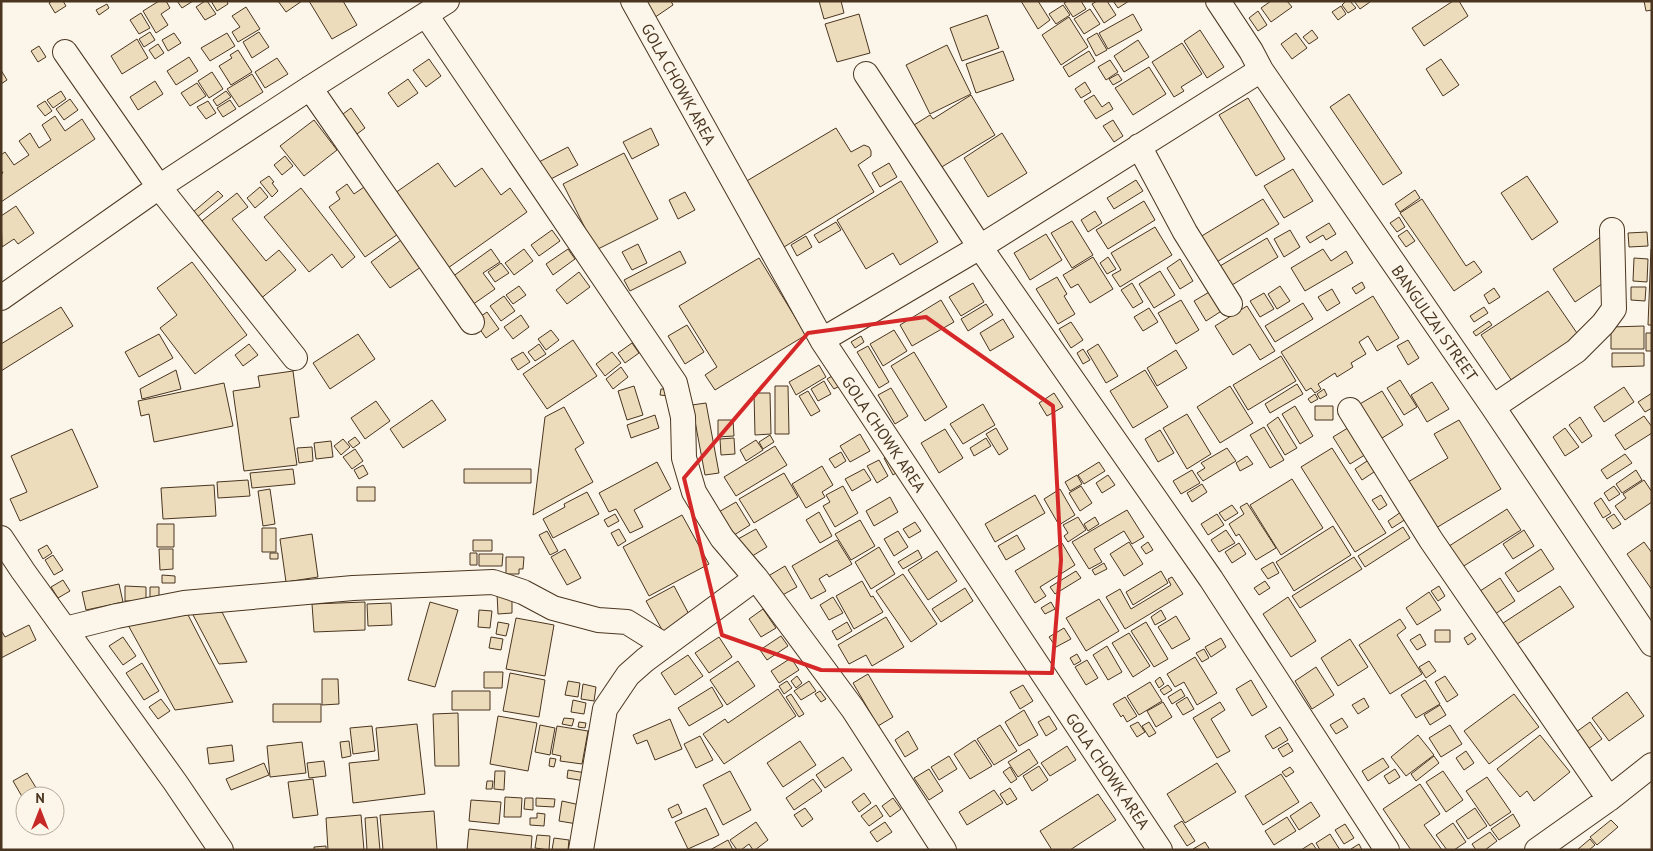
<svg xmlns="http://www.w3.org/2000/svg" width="1653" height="851" font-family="'PT Sans',sans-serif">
<rect width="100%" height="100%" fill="#fbf6e9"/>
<!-- building -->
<path fill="#ecdcbc" stroke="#4a3520" d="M52 1H63L66 6 55 13 49 3Z
M159 1H166L170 8 161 14 168 25 156 33 143 11Z
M177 1H193L182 8Z
M205 1H207L216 14 205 20 196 7Z
M211 1H227L228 4 217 11Z
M278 1H302L286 12Z
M309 1H343L357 25 332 39Z
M634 1H671L673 5 648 22Z
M819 1H841L844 13 824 19Z
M1021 1H1038L1050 20 1038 29Z
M1068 1H1081L1086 9 1073 17 1064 3Z
M1097 1H1107L1116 15 1104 23 1092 4Z
M1113 1H1129L1118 8Z
M1271 1H1287L1292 7 1271 22 1261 8Z
M1346 1H1350L1356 8 1348 13 1342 5Z
M1354 1H1369L1370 2 1360 9Z
M1453 1H1459L1468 16 1424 46 1412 28Z
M1644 1H1652V10L1646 11Z
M107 4 109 8 99 15 96 10Z
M1063 5 1070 15 1056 24 1049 14Z
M1341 6 1346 14 1338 20 1332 12Z
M246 7 260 29 238 42 232 32 240 27 232 16Z
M1090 9 1100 24 1084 34 1074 19Z
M1258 11 1267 25 1258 31 1249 18Z
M141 13 150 28 139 34 130 20Z
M859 14 870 53 837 62 825 24Z
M1133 14 1142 30 1108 49 1099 33Z
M987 15 999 48 962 61 950 28Z
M1069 17 1088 47 1061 65 1042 35Z
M1200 30 1224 67 1207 78 1184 41Z
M1312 30 1318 38 1309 44 1303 37Z
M150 32 155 40 144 47 139 39Z
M259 32 269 47 252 58 243 42Z
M174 33 181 43 168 51 162 40Z
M227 33 235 46 210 61 201 48Z
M1097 33 1107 50 1096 56 1087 39Z
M1296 33 1307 48 1292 59 1281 44Z
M137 39 148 58 122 74 111 56Z
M1138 40 1149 57 1124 72 1114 56Z
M1182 43 1202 74 1181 87 1184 91 1174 97 1152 62Z
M158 44 164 53 155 59 149 50Z
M947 45 971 94 930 114 906 65Z
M39 46 46 57 38 62 31 51Z
M238 50 252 72 231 85 219 66 232 58 230 55Z
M1003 51 1014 80 976 93 966 64Z
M1089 51 1095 61 1069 77 1063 67Z
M189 57 198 71 176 85 167 71Z
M277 58 288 74 265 88 255 72Z
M429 59 441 76 426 87 413 70Z
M1441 59 1459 85 1443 96 1426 69Z
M1110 60 1118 72 1106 80 1098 67Z
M1149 67 1166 94 1133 115 1115 88Z
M1 70 7 80 1 84Z
M212 72 223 89 209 98 198 81Z
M252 74 263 92 239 107 227 89Z
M1118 74 1122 80 1113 85 1109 79Z
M408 79 418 93 398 107 388 93Z
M155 81 163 94 138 110 130 97Z
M1085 82 1091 92 1081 98 1075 89Z
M197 83 206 96 190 106 181 93Z
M61 91 66 99 53 108 47 100Z
M226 91 231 97 217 106 213 100Z
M1349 94 1402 173 1383 185 1330 107Z
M971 95 995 135 940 168 914 125 930 115 933 119Z
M1094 95 1102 107 1109 102 1113 109 1096 119 1084 101Z
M1248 98 1285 159 1256 176 1219 115Z
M70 99 78 110 64 120 56 109Z
M230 100 236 109 223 117 217 108Z
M45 101 52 111 45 116 37 106Z
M208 101 216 113 206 119 197 107Z
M351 108 365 128 353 137 339 117Z
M55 116 65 131 82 119 95 139 1 202V174L3 173 1 170V155L5 152 14 165 29 155 19 141 30 133 39 148 51 140 42 125Z
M314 120 337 150 304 176 280 146Z
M1113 120 1123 136 1114 142 1103 126Z
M651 128 659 145 632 159 623 142Z
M836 128 851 152 864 145 869 147 871 151V156L858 165 874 192 784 247 745 182Z
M1002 133 1027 173 988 197 964 158Z
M568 147 578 165 545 182 535 164Z
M624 153 658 219 596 250 563 184Z
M285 156 293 166 282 175 274 165Z
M438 163 455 187 482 168 501 195 510 188 527 212 448 268 395 193Z
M889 163 897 177 880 187 872 173Z
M1293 169 1313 201 1284 218 1264 186Z
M269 176 274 182 272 183 278 191 272 197 260 182Z
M1527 176 1558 222 1532 240 1501 193Z
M1136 180 1143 191 1114 209 1107 198Z
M901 181 938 242 900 265 893 253 866 269 837 220Z
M347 184 354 194 367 185 401 232 365 257 329 207 340 199 336 192Z
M260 187 268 197 255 208 247 198Z
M301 188 355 257 342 268 332 254 309 272 264 217Z
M1415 190 1420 198 1400 212 1395 204Z
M218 191 223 196 196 218 192 213Z
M685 192 695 210 678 219 669 200Z
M237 193 248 207 232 219 266 261 279 250 296 270 259 300 198 224Z
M1263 199 1279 224 1215 263 1200 237Z
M1422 199 1466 266 1474 261 1482 272 1454 291 1400 213Z
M1144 201 1155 220 1108 249 1096 230Z
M16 206 34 233 18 244 14 239 2 247 1 216Z
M1095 211 1102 223 1088 232 1081 220Z
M1399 217 1405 227 1397 232 1390 223Z
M1072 221 1093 255 1072 268 1051 233Z
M836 222 841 230 819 243 814 235Z
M1329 223 1336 234 1326 240 1323 235 1310 243 1306 237Z
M1155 227 1172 255 1120 287 1112 275 1121 270 1111 253Z
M552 230 560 241 539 256 531 245Z
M1290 230 1300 247 1284 257 1274 239Z
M1407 230 1415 241 1406 247 1398 236Z
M1608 232 1605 282 1575 302 1553 269Z
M1647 232 1648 246 1629 247 1628 233Z
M1046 234 1062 260 1030 280 1014 253Z
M806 236 812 247 797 256 791 245Z
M1267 238 1278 257 1232 285 1220 266Z
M401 240 421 267 390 288 371 262Z
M638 244 647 263 632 270 622 252Z
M491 249 500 262 483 273 495 289 472 305 452 277Z
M524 249 533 261 514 275 505 263Z
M568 249 575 259 553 275 546 264Z
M1323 249 1331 261 1346 251 1353 263 1305 291 1291 268Z
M1651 249H1652V325H1648Z
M680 251 686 263 630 291 624 280Z
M1093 257 1113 289 1090 303 1078 284 1071 288 1063 275Z
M1108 257 1116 269 1107 274 1100 263Z
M759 258 806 335 715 390 705 375 717 367 679 306Z
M1634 258 1648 259 1647 282 1633 281Z
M1180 259 1193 281 1180 289 1167 268Z
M192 262 247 335 195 374 160 328 177 315 157 288Z
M501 263 509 273 495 282 488 272Z
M1160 271 1175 295 1154 308 1139 284Z
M579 272 590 287 567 304 556 290Z
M1057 277 1067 294 1064 296 1075 314 1058 324 1036 289Z
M1362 282 1365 288 1356 294 1352 288Z
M973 283 984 302 961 316 949 297Z
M1132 283 1143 302 1133 308 1121 290Z
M519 286 526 295 513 304 506 295Z
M1280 286 1290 301 1277 309 1268 294Z
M1631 287H1646L1645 301 1631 300Z
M1494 288 1500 297 1489 304 1484 295Z
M1332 289 1340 303 1327 311 1318 297Z
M1211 291 1223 310 1206 321 1194 301Z
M1548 291 1579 336 1512 381 1481 335Z
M1264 293 1274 309 1260 317 1250 301Z
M504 296 515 311 501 321 490 306Z
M1373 296 1399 338 1377 351 1368 336 1359 342 1366 354 1351 363 1353 367 1337 377 1335 373 1318 384 1321 389 1315 393 1311 388 1306 391 1281 352Z
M941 300 954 322 912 346 900 325Z
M1181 300 1199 330 1176 344 1158 313Z
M1303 303 1313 319 1275 342 1265 326Z
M986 304 993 315 968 331 961 319Z
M1247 306 1275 351 1260 360 1250 344 1233 355 1215 326Z
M61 307 73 326 1 371V344Z
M1484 307 1488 313 1474 322 1470 316Z
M1149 308 1158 322 1143 331 1134 317Z
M487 312 499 329 486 338 474 321Z
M521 315 529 327 513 339 504 327Z
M1003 319 1014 337 990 351 980 333Z
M1489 321 1492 325 1476 336 1473 332Z
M1071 322 1083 340 1071 348 1059 329Z
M687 325 704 352 685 364 668 336Z
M1644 326V349H1611V327Z
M551 330 559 340 546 350 538 339Z
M894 330 907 351 883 366 870 344Z
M1646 333H1652V351H1646Z
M159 334 173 358 139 377 125 352Z
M358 334 375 359 330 389 313 363Z
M861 336 864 342 855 348 851 342Z
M573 340 597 376 547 409 523 374Z
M1408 340 1419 358 1408 365 1397 346Z
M632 343 639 353 625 363 618 353Z
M249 344 258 355 243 366 235 355Z
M539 344 546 354 535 361 528 352Z
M1098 344 1118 376 1106 383 1087 351Z
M868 346 889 382 879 388 857 352Z
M1083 349 1090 360 1083 364 1077 353Z
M1176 350 1187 368 1157 386 1147 368Z
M523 352 530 362 518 370 511 359Z
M612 352 621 363 605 376 596 364Z
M914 352 947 407 925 421 891 366Z
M1612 353H1644V366L1612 367Z
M1281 356 1296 381 1248 410 1233 385Z
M819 365 826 377 796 395 789 382Z
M621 367 628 377 613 389 606 379Z
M176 370 181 389 142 399 140 389Z
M1145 370 1168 407 1133 428 1110 391Z
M293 371 299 417 290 418 297 465 244 471 233 391 260 387 258 376Z
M837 373 843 384 834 389 827 379Z
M1400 380 1417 407 1404 415 1387 388Z
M824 381 831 394 818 401 811 389Z
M1432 382 1449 409 1427 422 1411 395Z
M224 383 233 426 154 442 149 414 141 416 138 401Z
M1297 384 1303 394 1270 413 1265 404Z
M634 386 643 415 627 420 618 391Z
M775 386H788L789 434H775Z
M1230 386 1253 423 1220 443 1197 407Z
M1624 387 1634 402 1604 422 1594 407Z
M891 388 908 416 895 424 878 395Z
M661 389H670L669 396 660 395Z
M1324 389 1327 395 1320 399 1317 394Z
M808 391 820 411 811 416 799 396Z
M1382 391 1403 425 1379 440 1358 405Z
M754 393H770L771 434 755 435Z
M1054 393 1063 407 1047 416 1039 403Z
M1652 393V408L1645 412 1638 402Z
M1315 394 1318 399 1311 403 1308 399Z
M432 400 446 420 403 448 390 429Z
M376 401 390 421 365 439 351 418Z
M706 403 719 473 705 475 692 405Z
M983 404 995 425 963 444 950 424Z
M1295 406 1313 436 1300 444 1282 414Z
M1315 406H1333V420H1315Z
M564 407 584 443 575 449 593 482 533 515 545 417Z
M1187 414 1211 454 1187 469 1163 428Z
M655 415 659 428 631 438 627 425Z
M1644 416 1652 427V433L1625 450 1615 435Z
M1278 417 1297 448 1285 455 1267 425Z
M1580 417 1592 436 1582 443 1569 425Z
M718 420H733L734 436 718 437Z
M1459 420 1501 489 1431 531 1403 485 1448 458 1434 434Z
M1351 426 1368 453 1350 464 1333 437Z
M1264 427 1284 460 1270 468 1250 435Z
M996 428 1008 449 999 455 986 434Z
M1565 428 1579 447 1565 456 1553 437Z
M72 429 98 487 20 521 10 499 27 492 11 456Z
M945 429 963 458 939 473 921 443Z
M1160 430 1174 453 1158 462 1145 439Z
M860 434 870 451 850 462 840 446Z
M770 435 774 442 763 449 759 442Z
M355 437 360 443 353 448 348 442Z
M734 438 735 454 721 455 720 439Z
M986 438 991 446 974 456 970 448Z
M343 439 350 447 341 455 334 446Z
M756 440 763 450 746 461 740 450Z
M331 441 333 457 316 459 314 443Z
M775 446 787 465 736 496 724 477Z
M312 447 313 461 299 463 297 448Z
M1227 448 1236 461 1203 481 1197 473 1205 468 1201 463Z
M1332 448 1386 533 1355 552 1301 467Z
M355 449 363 461 352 469 343 457Z
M841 452 846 461 835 468 829 459Z
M893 453 902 469 893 475 884 458Z
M1625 454 1632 463 1607 479 1601 470Z
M1247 456 1253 464 1240 471 1236 463Z
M1370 459 1377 470 1362 480 1355 469Z
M879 460 888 476 877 483 867 466Z
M657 462 671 489 634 510 643 527 630 533 616 509 609 512 599 493Z
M1099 462 1105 471 1084 484 1078 475Z
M363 465 368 474 359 479 354 470Z
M822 466 833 485 822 492 825 497 806 508 792 484Z
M293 469 295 484 252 488 250 473Z
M464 469H531V483H464Z
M864 469 871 480 852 491 845 479Z
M1192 470 1200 483 1181 494 1173 481Z
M1636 470 1642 480 1622 493 1616 484Z
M784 473 798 497 754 523 739 499Z
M1077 475 1082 484 1070 491 1065 482Z
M1108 475 1115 485 1102 493 1096 483Z
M1292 479 1323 528 1281 555 1250 505Z
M248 480 250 496 218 498 217 482Z
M1644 480 1652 492V502L1625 520 1615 506 1626 498 1623 494Z
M1202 484 1207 492 1192 502 1187 493Z
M214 485 216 516 163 519 161 488Z
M843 486 858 513 835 527 823 506 830 502 826 495Z
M1081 486 1092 503 1080 511 1069 493Z
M1614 486 1620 494 1609 501 1604 493Z
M357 487H375V501H357Z
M270 489 275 524 263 526 258 491Z
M1060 489 1075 515 1059 525 1044 499Z
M587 492 599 514 553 538 543 519 565 507 564 504Z
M1035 495 1045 513 995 542 985 524Z
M1381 495 1387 505 1379 510 1372 500Z
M890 497 898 512 874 526 866 511Z
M1601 498 1611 513 1603 518 1594 503Z
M736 502 750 525 731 537 717 513Z
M1247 503 1276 548 1256 560 1239 534 1236 536 1229 524 1244 514 1240 507Z
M1232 505 1238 513 1225 521 1219 513Z
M1507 509 1521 530 1459 569 1446 548Z
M1127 510 1144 537 1132 544 1124 531 1094 549 1102 562 1089 569 1072 542Z
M819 512 832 536 820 543 806 520Z
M1401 512 1406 519 1392 528 1388 521Z
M615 514 619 521 608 527 604 520Z
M1217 514 1224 525 1208 535 1201 524Z
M1614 514 1621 524 1613 529 1606 519Z
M682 515 709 564 649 596 623 547Z
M1078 517 1086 530 1068 542 1064 536 1068 533 1063 525Z
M1095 517 1099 524 1088 531 1084 524Z
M860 520 875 546 851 560 835 534Z
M915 522 921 531 909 538 903 529Z
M157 524H174V547H157Z
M1333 526 1351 555 1294 591 1276 562Z
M1403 527 1410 538 1365 567 1358 556Z
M262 528H276V552H262Z
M619 529 626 541 618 546 611 533Z
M756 529 767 547 749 558 738 539Z
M1226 530 1235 543 1219 552 1211 540Z
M1524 530 1534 546 1513 559 1503 544Z
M547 531 558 551 550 555 539 535Z
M898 531 908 547 894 556 884 539Z
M312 534 318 577 286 582 280 539Z
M1017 535 1025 549 1006 560 998 546Z
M473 540H492V551H473Z
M837 540 852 564 829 577 827 574 819 579 826 591 811 599 792 566Z
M1129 542 1143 564 1124 576 1110 554Z
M1148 542 1153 550 1146 554 1141 547Z
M1644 542 1652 553V590L1627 554Z
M1062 543 1075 565 1040 587 1046 596 1035 603 1015 571Z
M1239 543 1246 554 1232 563 1225 552Z
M47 545 52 553 43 559 38 550Z
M879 547 895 574 871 589 855 562Z
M159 549H173V569L160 570Z
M565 549 581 578 567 585 551 557Z
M1541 549 1554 569 1518 592 1505 573Z
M918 550 922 558 903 569 898 562Z
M937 551 957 581 928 600 908 570Z
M270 553H278V559H270Z
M470 553H477V565H470Z
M479 554H503L502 566H479Z
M53 555 63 570 54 575 45 560Z
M506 557H524L523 569H519V574H506Z
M1354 557 1362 569 1300 608 1292 596Z
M1273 562 1279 573 1268 579 1261 569Z
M1104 563 1107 569 1095 575 1092 570Z
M785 566 797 587 777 598 765 578Z
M1076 571 1081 578 1055 594 1050 587Z
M1161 571 1168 583 1133 605 1126 592Z
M903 574 937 624 911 642 876 591Z
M162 575 175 576V583H162Z
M1172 577 1183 594 1125 629 1106 597 1120 589 1131 609 1171 585 1168 579Z
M1500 578 1515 601 1492 616 1477 593Z
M63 580 70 591 58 598 51 587Z
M862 581 871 597 873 596 883 612 854 629 836 596Z
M1265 581 1270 588 1259 595 1254 588Z
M119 584 123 602 86 610 82 592Z
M125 586 146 587V601H125Z
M674 586 692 620 665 635 646 601Z
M1439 586 1445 596 1438 601 1431 591Z
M1560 586 1574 607 1511 648 1497 627Z
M150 587H159V601H150Z
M965 588 973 601 941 622 932 609Z
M1429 592 1441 610 1417 625 1406 608Z
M497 593H512V613L498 614Z
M833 597 843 613 829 620 820 605Z
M1288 597 1316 641 1291 657 1263 614Z
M1099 599 1119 631 1086 651 1066 618Z
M365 602V630L314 632 312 604Z
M430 602 458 610 435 687 408 680Z
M1051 602 1055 609 1045 614 1041 608Z
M391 603 392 625 368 626 367 604Z
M763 609 776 628 761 637 749 619Z
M479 610 492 611 490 628 478 627Z
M1161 610 1166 619 1155 625 1151 617Z
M222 612 247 662 219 664 192 613Z
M187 613 233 702 175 710 128 625Z
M1176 616 1190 639 1172 649 1158 627Z
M886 617 904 647 872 666 866 655 849 664 838 645Z
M516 618 554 625 545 676 506 669Z
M1400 619 1406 628 1397 635 1422 674 1390 694 1359 645Z
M498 622 509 624 506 636 496 634Z
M847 622 852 631 837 640 832 631Z
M1146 622 1168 659 1154 667 1131 631Z
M29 625 36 640 1 658V630L5 637Z
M1064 628 1071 639 1056 647 1049 637Z
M1435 630H1450V642H1435Z
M1129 633 1150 666 1133 677 1112 643Z
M1472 633 1476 639 1468 645 1464 638Z
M1420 634 1426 645 1417 650 1410 640Z
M781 636 788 646 767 660 760 650Z
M123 637 136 656 123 665 109 646Z
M491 637 503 639 501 650 489 648Z
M719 637 732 657 709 673 695 653Z
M1221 638 1226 647 1211 657 1205 647Z
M1350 639 1368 667 1338 686 1321 658Z
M1107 646 1122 672 1108 680 1093 655Z
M1204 649 1209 658 1202 662 1196 653Z
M1077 654 1081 661 1074 665 1070 658Z
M688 655 703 676 675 695 661 673Z
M1195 657 1217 693 1197 705 1184 682 1175 687 1167 674Z
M791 658 799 670 779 683 771 671Z
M1087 660 1098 678 1086 685 1075 667Z
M738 661 755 686 727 705 710 680Z
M1429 661 1436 671 1426 678 1419 667Z
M142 663 159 691 144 700 126 673Z
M1316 667 1334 695 1312 709 1295 681Z
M484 672H503L502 688H484Z
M510 673 545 680 539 717 503 711Z
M868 674 893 717 878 726 853 683Z
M797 676 802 683 796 688 791 681Z
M1445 676 1458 695 1447 702 1435 682Z
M1160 677 1164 684 1159 688 1155 681Z
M322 679H338L339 704 322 705Z
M1251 680 1267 707 1252 716 1236 689Z
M1425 680 1440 704 1416 718 1401 695Z
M568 681 580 683 578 697 565 695Z
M787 681 792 688 784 694 779 686Z
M809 681 816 691 801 700 794 691Z
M1150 682 1162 701 1139 715 1127 696Z
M583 684 596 687 594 701 581 699Z
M1023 685 1033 701 1020 709 1010 692Z
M1168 685 1172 690 1164 695 1160 690Z
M712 687 723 706 689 726 678 708Z
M778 689 796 716 724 764 703 734 725 719 728 723Z
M1181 689 1185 696 1172 704 1168 697Z
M452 691H490V710H452Z
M820 691 826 699 821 702 815 694Z
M1627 692 1644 716 1609 741 1592 718Z
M791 694 804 714 799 717 786 697Z
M1514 694 1539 727 1489 764 1464 731Z
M1125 697 1137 716 1127 722 1123 715 1121 717 1113 704Z
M1187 697 1194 709 1183 715 1176 704Z
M1364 698 1369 707 1358 714 1352 705Z
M161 699 170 711 158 719 149 707Z
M573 700 586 703 584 714 571 712Z
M1163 702 1172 717 1156 727 1147 711Z
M1220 702 1225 710 1211 719 1230 751 1217 758 1193 718Z
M273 704H321V722H273Z
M1440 705 1446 715 1430 725 1424 715Z
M1024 710 1038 735 1019 746 1005 722Z
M458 713 459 766H435L433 714Z
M498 716 537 723 528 771 490 764Z
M1049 716 1057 729 1046 736 1038 722Z
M564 718 574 719 572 726 562 724Z
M1342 718 1348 727 1336 734 1330 725Z
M670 719 682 749 655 760 647 740 637 744 633 735Z
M579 722 586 723 585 728 578 727Z
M1138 722 1145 732 1137 737 1130 726Z
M1149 722 1156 733 1149 737 1142 726Z
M1590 722 1602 739 1584 752 1572 735Z
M417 724 425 794 353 803 349 763 379 760 376 728Z
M540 725 555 728 550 755 535 752Z
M1000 725 1017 751 994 765 977 739Z
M1450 725 1462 744 1441 757 1429 738Z
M372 726 375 751 353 754 350 728Z
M557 726 588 731 582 764 560 761 561 756 552 754Z
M1280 727 1288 740 1273 749 1265 736Z
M908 731 918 749 905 757 895 740Z
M1418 735 1434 755 1406 776 1391 757Z
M1540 735 1570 772 1534 801 1527 791 1520 797 1497 769Z
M700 736 713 760 696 768 684 744Z
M975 740 992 766 970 779 954 754Z
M349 741 351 756 342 758 340 742Z
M800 741 816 765 783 787 767 763Z
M302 742 306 773 270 777 267 746Z
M1288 743 1293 751 1283 757 1278 749Z
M232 745 234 761 209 764 207 748Z
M1067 746 1076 760 1050 776 1041 763Z
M1029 749 1038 763 1018 777 1008 762Z
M1466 751 1474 763 1464 770 1456 758Z
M949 756 957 769 939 780 931 767Z
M1434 756 1439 763 1416 781 1411 774Z
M843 757 852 770 825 788 816 775Z
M550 758 556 759 554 767 549 766Z
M1383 758 1389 767 1368 781 1362 771Z
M324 761 326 776 309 778 307 763Z
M264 763 269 775 231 790 226 779Z
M1217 763 1236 792 1185 823 1167 794Z
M1039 766 1048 780 1032 791 1023 776Z
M1010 767 1017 779 1011 783 1003 772Z
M1290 767 1294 772 1286 777 1282 772Z
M929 769 943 791 929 800 914 778Z
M1395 769 1400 777 1389 784 1384 776Z
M568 770 586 773 585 781 567 778Z
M495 771H505L504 790 494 789Z
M730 771 751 810 723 825 703 785Z
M1443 771 1463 800 1446 812 1426 782Z
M27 773 38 791 30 796H25L24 800 13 781Z
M1281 774 1299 802 1263 825 1245 796Z
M1487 777 1511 812 1490 826 1466 791Z
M313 779 318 815 293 818 288 782Z
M813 779 822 791 794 810 786 798Z
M487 781H493L492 789H486Z
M1420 784 1440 814 1424 825 1442 850H1411L1383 809Z
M1010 788 1017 799 1007 805 1000 794Z
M994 790 1003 803 967 825 959 812Z
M864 793 871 803 859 812 852 802Z
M1098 794 1116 820 1070 850H1052L1040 831Z
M505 797 522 798 521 817H504Z
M525 798H533V810L524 809Z
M536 798 555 799 554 807 536 806Z
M893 798 901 809 890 817 882 806Z
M471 800 501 802 499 824 469 821Z
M562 801 580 805 577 824 559 821Z
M1311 802 1320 816 1299 830 1290 816Z
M678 804 682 813 672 818 668 809Z
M876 805 883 816 869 826 861 816Z
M706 808 719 835 688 849 675 822Z
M805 808 813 819 802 827 794 815Z
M1475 808 1487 826 1468 839 1456 821Z
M434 811 437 850H383L380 815Z
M537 813 545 814 544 826 530 825V818H537Z
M1513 814 1520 826 1499 840 1491 829Z
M361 815 364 850H328L326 818Z
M377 817 380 850H367L365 818Z
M1287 817 1296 831 1274 845 1265 831Z
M1611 820 1618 827 1597 845 1590 837Z
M1182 821 1195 841 1187 846 1174 826Z
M756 822 768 840 755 850H753L749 844 741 850H737L730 840Z
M885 822 892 832 877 842 870 832Z
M1453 823 1466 842 1454 850H1447L1436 835Z
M1345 824 1354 838 1344 844 1335 830Z
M469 829 532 836 531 850H467Z
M1490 832 1497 841 1485 850H1476L1472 844Z
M1330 834 1340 850H1320L1316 843Z
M537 835 550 836 549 850 535 848Z
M554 838 569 840 568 850H552Z
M1590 839 1595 845 1589 850H1577Z
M728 840 733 850H710Z
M1205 842 1210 850 1193 849Z
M1312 843 1317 850H1301Z
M1359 844 1362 850H1351V849Z
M326 846V850H314V847Z"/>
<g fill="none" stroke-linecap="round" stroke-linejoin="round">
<!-- minor casing -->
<g stroke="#4a3520" stroke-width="26">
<path id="minor" d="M633 1 822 340 1160 850
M1218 1 1251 51 1261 70 1493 407 1652 644
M426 15 675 383 683 417 684 458 694 492 722 538 756 578
M65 52 159 187 295 358
M866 74 980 247 1211 579 1387 850
M310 88 472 322
M1139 146 1185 232 1230 304
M1 298 159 187 310 88 447 1
M822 340 980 247 1261 70
M1493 407 1576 351 1603 324 1614 309 1612 230
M1350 410 1431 540 1609 799
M1 538 23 571 175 782 221 850
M65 629 117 616 184 603 353 588 493 582 523 592 553 608 598 620 627 622 664 645
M581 850 605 709 628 675 645 660 756 578 853 709 944 850
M1537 850 1609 799 1652 765"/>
</g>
<!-- minor -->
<use href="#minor" stroke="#fbf6e9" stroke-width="24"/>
</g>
<!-- marked area -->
<path fill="none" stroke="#d62828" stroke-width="4" stroke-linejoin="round" d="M926 317 1053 406 1061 560 1052 673 821 670 722 635 684 478 808 333Z"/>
<g text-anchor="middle" stroke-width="4" stroke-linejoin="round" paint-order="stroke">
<!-- street labels -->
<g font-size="16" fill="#4a3520" stroke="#fbf6e9">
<text transform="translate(679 84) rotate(61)" y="6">GOLA CHOWK AREA</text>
<text transform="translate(1435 323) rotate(55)" y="6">BANGULZAI STREET</text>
<text transform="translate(884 434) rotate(56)" y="6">GOLA CHOWK AREA</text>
<text transform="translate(1108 771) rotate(56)" y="6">GOLA CHOWK AREA</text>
</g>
</g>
<!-- border -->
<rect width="1653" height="851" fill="none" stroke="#4a3520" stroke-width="5"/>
<!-- north arrow -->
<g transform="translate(40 811)"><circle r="24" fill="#fbf6e9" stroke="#b4a999"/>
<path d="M0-4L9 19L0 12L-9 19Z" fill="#c62828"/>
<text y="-8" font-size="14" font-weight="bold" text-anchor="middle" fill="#4a3520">N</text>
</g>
</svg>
